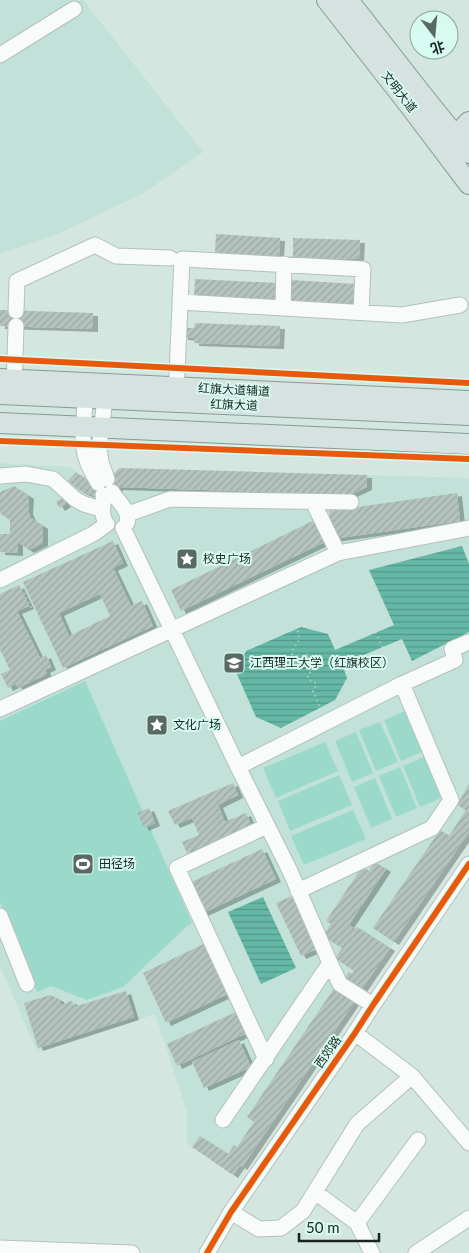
<svg xmlns="http://www.w3.org/2000/svg" width="469" height="1253" font-family="Lato,'Noto Sans SC',sans-serif">
<defs>
<pattern id="water-rules" width="6" height="5" patternUnits="userSpaceOnUse" patternTransform="scale(1.25)"><rect width="6" height="5" fill="#66b8a6"/><path d="M0 2.5h6" fill="none" stroke="#539587"/></pattern>
<pattern id="building-hatch" width="6" height="6" patternUnits="userSpaceOnUse" patternTransform="scale(1.25)"><rect width="6" height="6" fill="#b4c3be"/><path d="M-1 1l2-2M0 6l6-6M5 7l2-2" fill="none" stroke="#9aa7a3"/></pattern>
<filter id="shadow"><feDropShadow dx="5" dy="3" stdDeviation="0" flood-color="#0004"/></filter>
</defs>
<rect width="100%" height="100%" fill="#d3e6e0"/>
<!-- built -->
<path fill="#c2e1d8" d="M0 0H84L94 14 203 152 142 194 60 233 0 254Z
M0 463 71 467 87 481 91 483 120 487 350 495 367 475 469 478V832L242 1167 192 1147 187 1142V1111L155 1014 37 1052 0 966Z"/>
<!-- garden -->
<path fill="#9bdacb" d="M85 681 192 923 187 926 123 987 87 1000 51 986 37 992 0 902V721Z
M405 711 422 752 401 761 384 720Z
M380 722 398 762 376 771 359 730Z
M356 732 373 773 352 782 335 741Z
M325 742 338 771 276 798 263 768Z
M424 757 441 798 420 807 403 766Z
M400 767 417 808 396 817 379 776Z
M339 775 352 805 290 831 278 801Z
M375 778 392 819 371 828 354 787Z
M353 810 366 839 304 865 291 836Z"/>
<!-- water -->
<path fill="url(#water-rules)" d="M462 546 469 564V632L412 661 402 639 342 664 347 678 335 700 281 728 256 717 236 672 246 651 301 627 328 634 335 650 394 625 369 570Z
M263 897 296 968 261 984 228 912Z"/>
<!-- building -->
<path fill="url(#building-hatch)" fill-rule="evenodd" filter="url(#shadow)" d="M216 234 280 238 279 256 215 253Z
M293 238 360 240 359 259 293 257Z
M195 279 278 283 277 300 194 296Z
M290 280 356 284 355 303 289 300Z
M0 310 93 313V329L0 326Z
M195 323 280 326 279 346 194 343V338L183 337V328H194Z
M119 468 367 475V487L350 495 119 487 112 492 95 496 85 493 79 490 68 481 76 472 87 481 91 483 110 478Z
M14 486 29 496 28 511 31 518 43 526V543L29 550 18 542V553L0 552V534H10V520L0 513V492Z
M457 493 460 521 332 539 329 511Z
M62 498 66 504 60 508 56 502Z
M319 518 329 540 181 611 171 590Z
M113 541 123 563 113 568 131 606 142 601 153 626 63 668 23 582ZM100 594 110 616 69 636 59 613Z
M19 585 29 606 17 611 40 658 46 655 51 667 45 670 47 674 18 688 16 684 8 688 1 674 10 670 0 649V594Z
M307 653 311 664H305L300 666H296L295 661 297 659 303 657Z
M233 783 238 795 218 805 225 822 246 813 251 825 187 853 182 842 199 835 192 818 175 825 168 811Z
M469 784V832L394 942 373 928 440 830 449 836 466 810 457 805Z
M149 808 155 823 144 828 137 813Z
M262 849 276 879 201 914 187 884Z
M375 862 386 869 349 925 355 929 357 927 390 948 362 989 345 978 349 972 352 974 354 971 335 958 342 948 323 936 331 924 326 921 362 867 369 871Z
M292 896 317 949 301 956 276 903Z
M208 942 232 992 166 1023 143 973Z
M335 987 355 1001 242 1167 240 1165 233 1175 192 1147 200 1136 228 1154 234 1145 237 1147 254 1122 247 1117Z
M126 991 134 1017 38 1048 24 1003 50 995 59 999 61 1005 72 1001 74 1007Z
M240 1010 251 1031 177 1066 167 1044Z
M239 1040 251 1067 204 1088 192 1062Z"/>
<g fill="none" stroke-linecap="round" stroke-linejoin="round">
<!-- minor casing -->
<g stroke="#b2c1bc" stroke-width="17">
<path id="minor" d="M0 55 74 9
M180 302 402 315 460 305
M283 308 284 264
M16 311 17 281 95 245 116 256 170 258
M14 388 16 326
M176 396 182 259 363 269 361 312
M85 398C85 417 80 439 86 458 88 466 94 475 98 483
M105 399 99 448 101 462 107 479
M0 476 26 474 53 479 75 499 84 504 101 509
M112 492C118 502 131 511 127 523
M103 495C105 504 100 510 104 518
M313 502 338 553
M128 514 170 499 351 502
M123 528 238 767 290 871 330 963 340 984 373 1005
M0 580 93 534 107 524
M0 709 338 553 469 528
M238 767 402 684 455 660 452 649 469 642
M298 891 432 828 451 800 402 684
M0 916 27 984
M355 1033 412 1076 469 1143
M266 1059 177 868 267 826
M223 1120 330 963
M315 1192 357 1223 372 1253
M231 1212 259 1229 281 1228 303 1211 357 1124 412 1076
M357 1223 418 1140
M0 1248 132 1253
M207 1253 231 1212 355 1033 373 1005 469 864
M416 1253 469 1218"/>
</g>
<!-- major casing -->
<g stroke="#849d97" stroke-width="22">
<path id="major" d="M327 0 410 106 469 184
M348 0 423 96 469 153
M447 146 469 122
M0 379 469 401
M0 394 469 415
M0 423 469 444"/>
</g>
<!-- path -->
<path stroke="#cfd5d3" stroke-width="2" stroke-dasharray="1 4" stroke-linecap="butt" d="M343 565 386 655 396 673
M20 584 60 668
M267 601V613
M270 624 275 620 273 614 267 613 262 617 264 624H270L274 634 295 624C299 633 302 641 293 648L292 654 300 657
M303 665 310 671V673L308 677 309 680 316 683V685L313 691 322 711"/>
<!-- minor -->
<use href="#minor" stroke="#f8fbfa" stroke-width="15"/>
<!-- major -->
<use href="#major" stroke="#d6e2df" stroke-width="20"/>
<!-- cycleway casing -->
<g stroke="#d8fbf1" stroke-width="9">
<path id="cycleway" d="M0 359 469 383
M0 441 469 459
M207 1253 231 1212 355 1033 373 1005 469 864"/>
</g>
<!-- cycleway -->
<use href="#cycleway" stroke="#e8590c" stroke-width="6"/>
</g>
<!-- icons -->
<defs>
<g id="sight-square" transform="scale(1.125)"><rect x="-9" y="-9" width="18" height="18" rx="4" fill="#596964" stroke="#d8fbf1"/><path d="M0-6L1.8-2.2L6-1.7L2.9 1.2L3.7 5.4L0 3.3L-3.7 5.4L-2.9 1.2L-6-1.7L-1.8-2.2Z" fill="#fff"/></g>
<g id="university-square" transform="scale(1.125)"><rect x="-9" y="-9" width="18" height="18" rx="4" fill="#596964" stroke="#d8fbf1"/><path d="M0-5L7-2L0 1L-7-2ZM-4 1L0 2.5L4 1V4Q0 6-4 4Z" fill="#fff"/></g>
<g id="stadium-square" transform="scale(1.125)"><rect x="-9" y="-9" width="18" height="18" rx="4" fill="#596964" stroke="#d8fbf1"/><path d="M0-5a6.5 5 0 1 0 0 10a6.5 5 0 1 0 0-10ZM-3.5-1.8h7v3.6h-7Z" fill="#fff"/></g>
</defs>
<g fill-rule="evenodd">
<use href="#sight-square" x="187" y="559"/>
<use href="#university-square" x="234" y="663"/>
<use href="#sight-square" x="157" y="725"/>
<use href="#stadium-square" x="83" y="864"/>
</g>
<g text-anchor="middle" stroke-width="4" stroke-linejoin="round" paint-order="stroke">
<!-- street labels -->
<g font-size="12" fill="#182522" stroke="#d8fbf1">
<text transform="translate(399 92) rotate(52)" y="4">文明大道</text>
<text transform="translate(234 390) rotate(3)" y="4">红旗大道辅道</text>
<text transform="translate(234 405) rotate(2)" y="4">红旗大道</text>
<text transform="translate(328 1052) rotate(-55)" y="4">西郊路</text>
</g>
<!-- poi labels -->
<g font-size="12" fill="#182522" stroke="#d8fbf1" text-anchor="start">
<text x="203" y="563">校史广场</text>
<text x="250" y="667">江西理工大学（红旗校区）</text>
<text x="173" y="729">文化广场</text>
<text x="99" y="868">田径场</text>
</g>
</g>
<!-- north arrow -->
<g transform="translate(434 35) rotate(164)"><circle r="24" fill="#d8fbf1" stroke="#8ba59e"/>
<path d="M0-4L9 19L0 12L-9 19Z" fill="#596964"/>
<text y="-8" font-size="14" font-weight="bold" text-anchor="middle" fill="#182522">北</text>
</g>
<!-- scale -->
<path d="M299 1233v8h80v-8" fill="none" stroke="#182522" stroke-width="2.5"/>
<text x="306" y="1233" font-size="15" fill="#182522" stroke="#d8fbf1" stroke-width="4" paint-order="stroke">50 m</text>
</svg>
